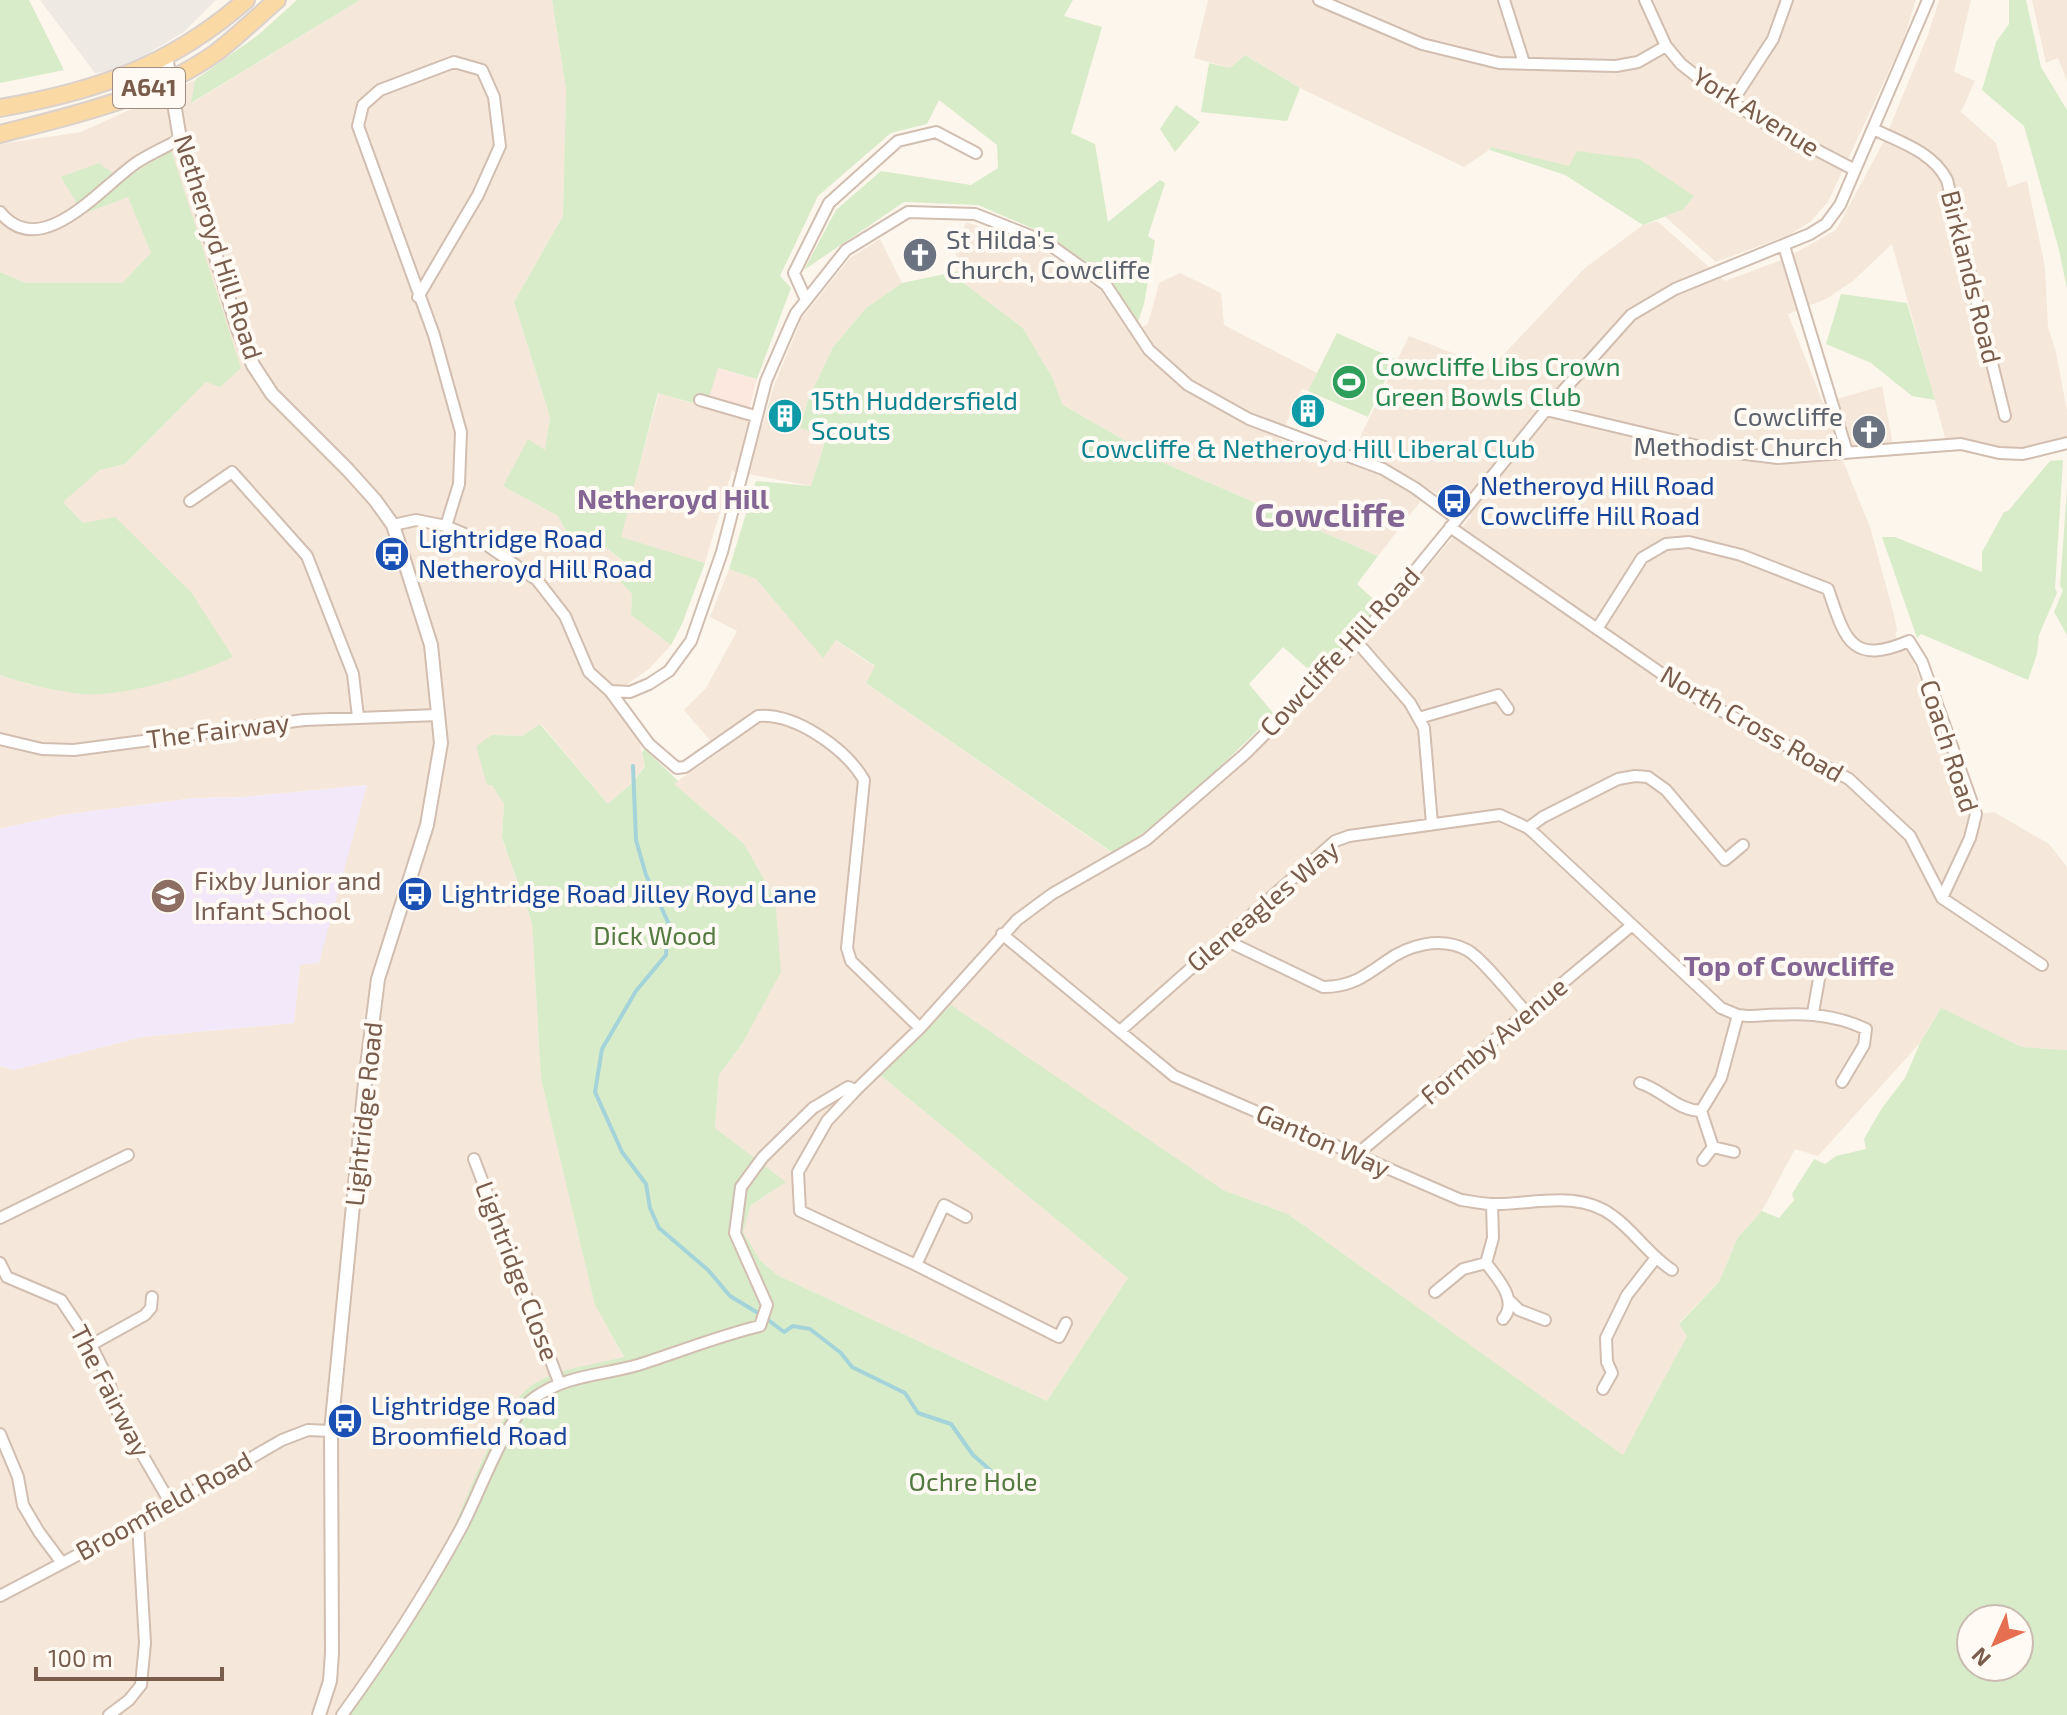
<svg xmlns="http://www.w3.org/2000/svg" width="2067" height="1715" font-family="'Exo 2',sans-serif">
<rect width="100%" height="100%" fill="#fdf6ec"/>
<!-- residential -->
<path fill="#f5e8da" d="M360 0H552L566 89 563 216 514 302 550 417 545 451 528 440 503 486 558 516 567 533 603 545 624 563 632 595 631 615 671 645 650 668 607 699 639 740 645 765 633 782 608 804 541 724 522 736 492 735V784L504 804 502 839 532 923 541 1079 595 1304 624 1358 546 1377 528 1388 504 1418 443 1550 382 1653 337 1715H0V1066L14 1070 141 1037 294 1023 300 965 367 785 244 797 195 798 62 815 0 829V675L31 685 83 523 62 501 100 470 125 464 206 382 170 150 122 180 151 253 122 283H26L0 272V144L81 132 195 80 192 103Z
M1208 0H1916L1903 41 1828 202 1810 222 1789 235 1716 262 1663 215 1684 209 1694 196 1492 148 1464 167 1300 88 1245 55 1230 68 1194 58Z
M1939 0H1971L1954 72 1975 81 1961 112 1996 143 2008 187 2027 181 2045 267 2048 327 2056 352 2067 411V441L2002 450 1946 441 1892 244 1853 281 1826 299 1788 314 1823 403 1882 386 1893 444 1849 447 1843 461 1870 527 1894 615 1897 630 1895 635 1911 655 1970 815 1994 812 2049 844 2067 867V1050L2022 1047 1940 1009 1920 1043 1818 1156 1795 1149 1762 1211 1738 1237 1719 1282 1679 1323 1687 1336 1623 1456 1288 1214 1223 1190 880 1075 1128 1278 1047 1401 777 1275 760 1260 743 1232 751 1205 771 1192 715 1129 719 1075 742 1044 744 844 673 784 720 752 684 710 706 688 737 631 710 617 729 569 756 579 823 657 835 640 875 667 866 683 1122 860 1150 844 1224 782 1270 738 1368 638 1471 516 1430 489 1378 556 1166 464 1063 405 1052 377 1023 328 961 281 955 251 966 222 1041 248 1101 291 1131 334 1148 324 1159 283 1180 273 1221 293 1224 325 1317 373 1308 391 1302 389 1279 439 1348 462 1409 336 1491 368 1585 268 1643 225 1657 221 1725 281 1784 259 1836 230 1884 141 1929 32Z
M2032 0H2067V81L2058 58 2046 63Z
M880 239 902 283 866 308 833 347 808 400 800 428 827 434 811 486 732 471 705 563 620 538 659 393 763 425 774 385 802 318 850 258Z"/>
<!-- commercial -->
<path fill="#fde8e0" d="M717 368 757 379 749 410 709 398Z"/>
<!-- industrial -->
<path fill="#efe9e4" d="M40 0H216L184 32 120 70 95 73Z"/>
<!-- education -->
<path fill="#f3e8fa" d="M367 785 319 963 300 965 294 1023 141 1037 14 1070 0 1066V829L62 815 195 798 244 797Z"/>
<!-- green -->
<path fill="#d8ecc9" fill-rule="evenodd" d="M0 0H29L64 70 0 83Z
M297 0H360L191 103 195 80 258 35Z
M552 0H1073L1064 16 1102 27 1071 133 1095 144 1108 222 1160 180 1165 183 1148 236 1155 241 1144 304 1138 322 1103 275 1048 235 978 205 904 202 804 270 836 210 881 171 971 185 998 168 997 145 939 100 927 124 891 133 818 196 780 276 791 288 757 379 718 368 709 398 696 395 693 403 658 393 621 537 705 563 682 624 671 645 631 615 632 594 613 574 624 562 603 545 580 547 567 533 558 516 503 486 528 439 545 450 550 417 514 302 563 216 566 89Z
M2009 0H2026L2041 67 2067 110V289L2059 250 2024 126 1982 90 1996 42 2009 24Z
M1245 55 1300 88 1287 121 1201 112 1209 63 1230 68Z
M1176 105 1200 122 1175 152 1160 129Z
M1491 147 1569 166 1577 151 1639 159 1694 196 1684 209 1643 225 1565 175 1490 150Z
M171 150 241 368 220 387 206 382 125 464 100 470 63 502 83 523 115 517 191 592 233 657C195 675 145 690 103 694 77 697 25 684 0 675V272L26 283H122L151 253 128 197 83 214 61 177 99 163 122 180Z
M959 271 961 281 1023 328 1052 377 1063 405 1166 464 1378 556 1357 584 1380 605 1315 675 1283 647 1249 684 1274 714 1211 776 1129 845 1113 853 866 683 875 666 836 640 823 658 756 579 729 569 756 481 811 486 827 435 800 428 808 400 833 347 866 308 902 283Z
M1841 294 1907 303 1935 400 1912 396 1871 363 1826 344Z
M1337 333 1395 359 1368 417 1308 391Z
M2063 460 2055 588 2057 593 2039 635 2037 654 2028 680 1921 634 1917 638 1882 537H1895L1982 572V552L2004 512 2008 511 2050 461Z
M2067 489V635L2054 612 2063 590 2060 586Z
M540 724 608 804 633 782 645 766 642 752 645 749 678 781 674 784 744 844 775 899 781 972 742 1044 719 1075 715 1128 786 1182 751 1205 743 1232 760 1260 777 1275 1047 1401 1128 1278 880 1075 951 1005 1223 1190 1288 1214 1623 1455 1687 1336 1679 1324 1719 1282 1738 1237 1762 1211 1779 1218 1794 1200 1792 1194 1814 1159 1825 1164 1836 1156 1866 1149 1864 1139 1882 1108 1905 1078 1920 1043 1941 1008 2022 1047 2067 1050V1715H337C375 1662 411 1608 442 1551 465 1509 495 1412 531 1386 556 1368 594 1365 624 1357L595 1305 541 1079 532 923 502 838 504 804 492 785H487L476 746 492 735 522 736ZM1971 1619H2019V1667H1971Z"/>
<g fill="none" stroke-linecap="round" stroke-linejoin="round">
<!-- stream -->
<path stroke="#a5d3da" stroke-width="4" d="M633 766 636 840 646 875 668 922 666 955 636 991 602 1049 595 1092 622 1152 646 1184 650 1208 659 1228 708 1270 730 1296 763 1316 784 1332 793 1326 810 1329 841 1353 852 1367 905 1393 918 1413 951 1424 973 1455 989 1469 998 1482"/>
<!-- minor casing -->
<g stroke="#d1beb0" stroke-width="14">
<path id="minor" d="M1319 0 1422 44 1499 63 1616 66 1638 62 1666 46
M1504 0 1524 63
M1645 0 1666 46 1681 64 1714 90 1761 121 1855 170
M1732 102 1773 39 1787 0
M1873 129C1900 142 1933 152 1947 180L2005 416
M0 212C41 263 101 187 136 163 149 154 166 147 180 139
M1784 246 1847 452
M418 297 478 195 500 146 494 97 482 70 454 62 380 90 363 105 358 126 434 335 461 432 459 484 446 526
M806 300 794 273 829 203 898 141 936 132 976 153
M700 400 755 416
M1546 410 1714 450 1778 458 1961 444 1999 453 2023 454 2067 443
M190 501 232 472 307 556 353 674 358 717
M393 525 416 520 446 526 481 541 537 580 565 616 589 672 610 691 649 744 677 768 685 767 758 716C796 713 846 749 864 780L847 948 851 961 920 1028
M1450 527 1694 696 1849 779 1910 836 1942 898 2042 965
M1597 629 1642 558 1666 544 1689 542 1741 555 1828 589C1845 639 1851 666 1909 641L1922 662 1976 814 1970 838 1942 898
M1357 642 1410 703 1424 728 1432 824
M610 691 630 692 649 684 669 671 691 641 722 552 766 381 790 326 796 313 846 250 908 212 975 214 1046 242 1106 285 1149 350 1188 385 1249 419 1383 469 1415 488 1457 519
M1419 718 1498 695 1508 709
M0 739 42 749 74 750 304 720 438 715
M1528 828 1543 817 1618 779 1635 776 1648 777 1666 790 1725 860 1743 845
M1002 934 1174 1076 1461 1200C1471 1201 1482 1204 1492 1204 1531 1205 1578 1189 1613 1216 1635 1232 1649 1255 1672 1270
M1223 939 1323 987C1350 987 1364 977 1385 962 1408 945 1440 936 1467 950 1482 958 1513 998 1527 1013
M1813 1013 1820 973
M1120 1031 1335 841 1349 836 1500 815 1528 828 1536 835 1721 1008 1738 1015 1748 1016C1791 1014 1825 1010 1866 1029L1864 1045 1842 1082
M1640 1083C1663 1090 1676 1110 1701 1111
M856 1090 827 1121 798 1172 800 1211 916 1265 1059 1337 1066 1323
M1713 1147 1734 1152
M1356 1155 1631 926
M474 1159 559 1382
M1703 1160 1713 1147 1701 1111 1721 1078 1738 1015
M1492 1204 1493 1238 1486 1263C1498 1279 1519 1301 1503 1319
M0 1218 128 1155
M0 1263 7 1277 61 1300 91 1345 108 1379 117 1411 171 1504
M916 1265 944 1205 966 1217
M1435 1292 1463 1269 1486 1263
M1511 1302 1519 1310 1545 1320
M91 1345 145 1315 151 1308 152 1297
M1603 1389 1612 1373 1607 1362 1606 1338 1627 1295 1655 1259
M0 1434 18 1477 23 1505 39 1532 62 1563
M0 1596 138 1523 282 1440 308 1430 331 1431
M109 1715 129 1700 141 1685 145 1643 138 1523
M342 1715C385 1656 425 1594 460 1530 479 1496 504 1419 534 1398 568 1374 600 1376 638 1365 679 1352 718 1336 760 1326L767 1305 735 1233 741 1187 763 1157 813 1108 848 1087 856 1090 920 1028 1017 920 1052 894 1146 840 1245 754 1357 642 1546 410 1631 315 1675 289 1810 234 1826 224 1840 205 1928 0"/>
</g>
<!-- tertiary casing -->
<g stroke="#d1beb0" stroke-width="16">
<path id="tertiary" d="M166 56 180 139 238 329 253 365 272 394 348 470 375 500 393 525 431 645 441 743 427 825 378 979 365 1082 331 1431 332 1653 330 1681 319 1715"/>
</g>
<!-- primary casing -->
<g stroke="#dad1cd" stroke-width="20">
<path id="primary" d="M0 108C97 91 171 66 246 0
M0 134C74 115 153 98 217 52 238 36 257 17 277 0"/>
</g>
<!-- minor -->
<use href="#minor" stroke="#fff" stroke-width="10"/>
<!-- tertiary -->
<use href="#tertiary" stroke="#fff" stroke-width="12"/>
<!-- primary -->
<use href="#primary" stroke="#fbd9a5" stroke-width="16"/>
</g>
<!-- icons -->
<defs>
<g id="church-disc" transform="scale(1.8)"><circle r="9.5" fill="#6b7280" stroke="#fffaf3"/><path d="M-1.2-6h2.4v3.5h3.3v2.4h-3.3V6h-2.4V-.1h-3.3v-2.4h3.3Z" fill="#fff"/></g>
<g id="stadium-disc" transform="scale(1.8)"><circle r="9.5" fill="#2e9e5b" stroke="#fffaf3"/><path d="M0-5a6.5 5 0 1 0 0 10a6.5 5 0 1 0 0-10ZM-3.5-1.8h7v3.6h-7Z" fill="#fff"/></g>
<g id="building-disc" transform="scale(1.8)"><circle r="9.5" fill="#0f9aa8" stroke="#fffaf3"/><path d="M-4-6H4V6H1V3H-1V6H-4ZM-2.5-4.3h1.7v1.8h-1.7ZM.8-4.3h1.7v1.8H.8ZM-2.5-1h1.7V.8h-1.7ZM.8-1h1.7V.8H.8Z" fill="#fff"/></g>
<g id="bus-disc" transform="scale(1.8)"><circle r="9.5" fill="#1a4fb4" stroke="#fffaf3"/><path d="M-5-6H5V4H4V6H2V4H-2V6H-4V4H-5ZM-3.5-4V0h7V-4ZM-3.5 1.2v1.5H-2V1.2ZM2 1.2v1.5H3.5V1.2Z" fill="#fff"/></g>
<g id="school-disc" transform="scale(1.8)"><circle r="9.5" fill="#8d6e63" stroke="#fffaf3"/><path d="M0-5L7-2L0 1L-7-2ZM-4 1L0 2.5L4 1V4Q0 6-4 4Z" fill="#fff"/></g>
</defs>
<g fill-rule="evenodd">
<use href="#church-disc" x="920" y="255"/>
<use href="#stadium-disc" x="1349" y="382"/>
<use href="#building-disc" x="1308" y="411"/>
<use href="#building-disc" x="785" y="416"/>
<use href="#church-disc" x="1869" y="432"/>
<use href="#bus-disc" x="1454" y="501"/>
<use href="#bus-disc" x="392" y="554"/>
<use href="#bus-disc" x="415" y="894"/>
<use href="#school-disc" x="168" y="896"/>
<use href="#bus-disc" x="345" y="1421"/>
</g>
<g text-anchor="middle" stroke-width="8" stroke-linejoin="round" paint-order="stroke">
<!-- shield labels -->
<rect fill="#fffaf3" stroke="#a28b7f" stroke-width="2" x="113" y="68" width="72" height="40" rx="6"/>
<g font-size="24" font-weight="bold" fill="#7a5c4d">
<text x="149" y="96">A641</text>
</g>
<!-- street labels -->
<g font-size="26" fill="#7a5c4d" stroke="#fffaf3">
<text transform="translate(1756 112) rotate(32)" y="9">York Avenue</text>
<text transform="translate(218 247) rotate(72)" y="9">Netheroyd Hill Road</text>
<text transform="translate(1971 277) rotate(76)" y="9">Birklands Road</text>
<text transform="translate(1340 652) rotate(-47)" y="9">Cowcliffe Hill Road</text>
<text transform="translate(1752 724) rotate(30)" y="9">North Cross Road</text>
<text transform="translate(218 731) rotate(-7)" y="9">The Fairway</text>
<text transform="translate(1949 746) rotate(72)" y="9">Coach Road</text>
<text transform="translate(1263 906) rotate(-40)" y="9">Gleneagles Way</text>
<text transform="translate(1494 1041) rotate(-40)" y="9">Formby Avenue</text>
<text transform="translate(364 1114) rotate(-84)" y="9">Lightridge Road</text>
<text transform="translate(1323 1141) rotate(24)" y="9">Ganton Way</text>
<text transform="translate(517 1271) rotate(69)" y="9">Lightridge Close</text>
<text transform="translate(110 1391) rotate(63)" y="9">The Fairway</text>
<text transform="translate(164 1506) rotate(-29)" y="9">Broomfield Road</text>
</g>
<!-- worship labels -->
<g font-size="26" fill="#5b616d" stroke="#fffaf3" text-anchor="start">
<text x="946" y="249">St Hilda's<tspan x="946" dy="30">Church, Cowcliffe</tspan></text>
<text x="1843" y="426" text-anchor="end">Cowcliffe<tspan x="1843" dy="30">Methodist Church</tspan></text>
</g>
<!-- leisure labels -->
<g font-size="26" fill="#27864d" stroke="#fffaf3" text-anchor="start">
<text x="1375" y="376">Cowcliffe Libs Crown<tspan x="1375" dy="30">Green Bowls Club</tspan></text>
</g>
<!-- culture labels -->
<g font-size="26" fill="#0d838f" stroke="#fffaf3" text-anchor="start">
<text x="811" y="410">15th Huddersfield<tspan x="811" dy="30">Scouts</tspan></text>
<text x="1308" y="458" text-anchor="middle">Cowcliffe &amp; Netheroyd Hill Liberal Club</text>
</g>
<!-- transit labels -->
<g font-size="26" fill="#164399" stroke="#fffaf3" text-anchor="start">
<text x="1480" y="495">Netheroyd Hill Road<tspan x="1480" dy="30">Cowcliffe Hill Road</tspan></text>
<text x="418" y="548">Lightridge Road<tspan x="418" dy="30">Netheroyd Hill Road</tspan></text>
<text x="441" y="903">Lightridge Road Jilley Royd Lane</text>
<text x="371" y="1415">Lightridge Road<tspan x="371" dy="30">Broomfield Road</tspan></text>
</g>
<!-- education labels -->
<g font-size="26" fill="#785e54" stroke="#fffaf3" text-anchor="start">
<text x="194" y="890">Fixby Junior and<tspan x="194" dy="30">Infant School</tspan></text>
</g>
<!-- park labels -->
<g font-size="26" fill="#537a41" stroke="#fffaf3">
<text x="655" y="945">Dick Wood</text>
<text x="973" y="1491">Ochre Hole</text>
</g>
<!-- neighbourhood labels -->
<g font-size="28" font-weight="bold" fill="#846695" stroke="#fffaf3">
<text x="673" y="509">Netheroyd Hill</text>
<text x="1789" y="976">Top of Cowcliffe</text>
</g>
<!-- district labels -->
<g font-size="34" font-weight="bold" fill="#846695" stroke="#fffaf3">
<text x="1330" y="527">Cowcliffe</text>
</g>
</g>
<!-- north arrow -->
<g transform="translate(1995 1643) rotate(225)"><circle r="38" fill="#fffaf3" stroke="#cabbb1" stroke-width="2"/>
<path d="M0-6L14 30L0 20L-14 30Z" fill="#e76f51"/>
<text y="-12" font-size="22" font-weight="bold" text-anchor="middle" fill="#7a5c4d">N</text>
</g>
<!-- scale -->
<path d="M36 1667v12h186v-12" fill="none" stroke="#7a5c4d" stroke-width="4"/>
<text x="48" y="1667" font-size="24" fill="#7a5c4d" stroke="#fffaf3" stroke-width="6" paint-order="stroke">100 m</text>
</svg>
